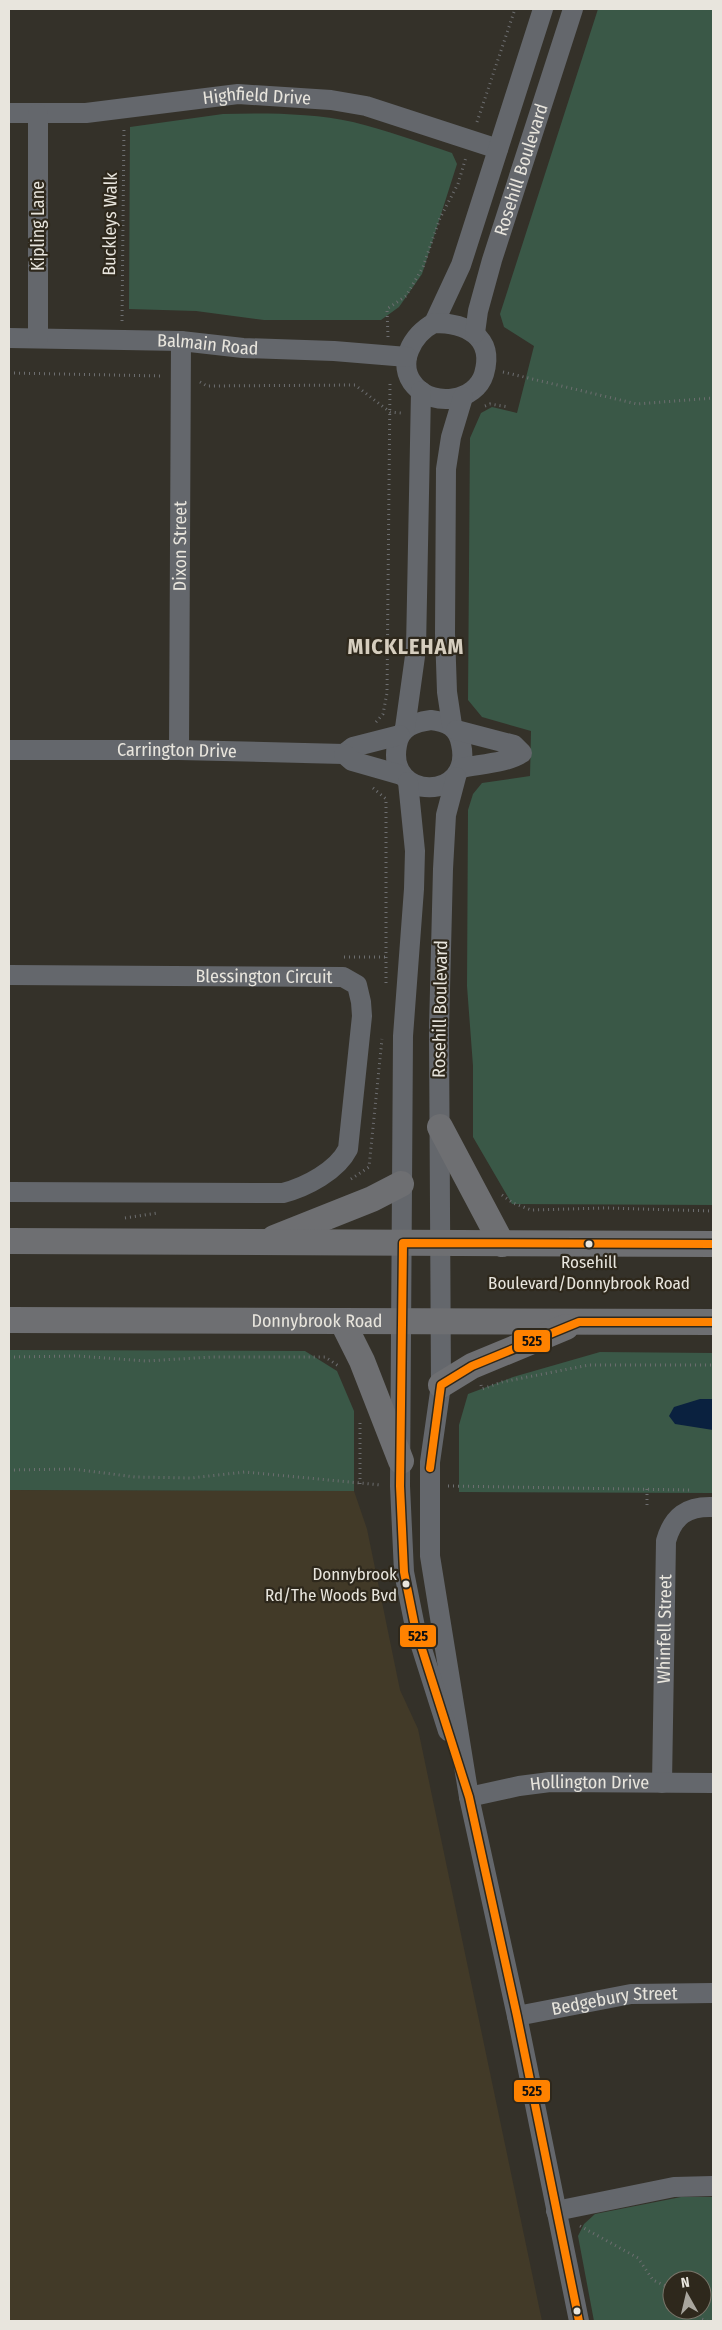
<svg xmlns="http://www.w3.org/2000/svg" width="722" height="2330" font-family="'Fira Sans Condensed',sans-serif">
<rect width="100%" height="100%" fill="#343129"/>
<!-- built -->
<path fill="#423a28" d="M9 1490 354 1491 367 1529 400 1690 418 1729 542 2321H9Z"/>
<!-- green -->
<path fill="#3a5847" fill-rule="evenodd" d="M598 9H713V1205L512 1204 473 1137V1066L467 986 468 810 473 794 482 783 530 776 531 731 482 717 468 700 470 438 481 413 492 407 517 413 534 346 504 327 500 314Z
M223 114C264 113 313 113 353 122 386 130 419 142 452 153L457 164 422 274 399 307 381 320H264L196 311 129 309 130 127Z
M9 1350 305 1351 337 1371 354 1411V1491L9 1490Z
M600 1352 713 1353V1493L459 1492V1425L468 1394 513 1377Z
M681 2197H713V2321H594L578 2236 584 2224 595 2214ZM672 2280H702V2310H672Z"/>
<!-- water -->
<path fill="#0a213f" d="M700 1399H713V1430L675 1424 669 1416 674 1407Z"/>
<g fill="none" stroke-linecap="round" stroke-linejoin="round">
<!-- path -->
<path stroke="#6d6e70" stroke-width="3" stroke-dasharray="1 4" stroke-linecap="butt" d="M477 122 515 9
M122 321 124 127
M388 337 387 309 406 296 423 267 440 218 458 184 466 157
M503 372 637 404 713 398
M9 373 163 376
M200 382 207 386 355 385 390 412 401 413
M485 406 490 404 509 407
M376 722 383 714 387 693 390 383
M373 788 386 799V987
M344 957H386
M351 1179 369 1167 382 1039
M502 1195 513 1203 531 1210 606 1208 713 1211
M125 1218 158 1213
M9 1357 78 1356 146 1361 212 1357H325L340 1367
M481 1385 482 1389 502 1382 589 1365H713
M9 1470 73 1469 135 1477 191 1478 245 1472 381 1485
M360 1484V1420
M448 1486 689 1490
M647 1489V1509
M580 2226 638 2258 653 2280 672 2289
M698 2310 702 2319 707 2321"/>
<!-- minor -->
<g stroke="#64676c" stroke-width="20">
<path id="s1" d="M9 113H86L238 94 331 100 366 106 498 149"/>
<path d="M434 323 461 265 543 9"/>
<path d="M434 323C465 323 495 336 484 374 476 401 434 408 415 386 395 364 413 334 434 323Z"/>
<path id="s2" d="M475 333 478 311 492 260 573 9"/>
<path id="s3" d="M9 338 181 341 243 348 334 351 407 357"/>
<path d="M38 338V114"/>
<path d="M431 720C447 722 458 727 461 744 474 801 386 802 397 745 400 727 415 722 431 720Z"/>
<path d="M452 725 447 692 445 633 446 469 451 437 463 397"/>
<path d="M405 728 416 649 421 391"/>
<path d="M456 730 514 745 522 753C507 763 480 764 461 768"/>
<path id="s4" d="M9 750H179L344 754 353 747 400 735"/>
<path id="s5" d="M179 750 181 341"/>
<path d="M344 754 352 761 401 775"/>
<path d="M456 777 446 815 443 869 439 1030 441 1385 430 1462V1556L469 1797 517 2016 579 2321"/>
<path d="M408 782 415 851 414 889 403 1036 400 1486 404 1572 415 1627 448 1731"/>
<path id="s6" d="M9 975 343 977 357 985 361 1002 362 1016 348 1149C337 1171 306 1187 283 1193L9 1192"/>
<path id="s7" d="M662 1783 666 1541C673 1516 687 1506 713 1507"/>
<path id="s8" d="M469 1797 519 1786 550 1782 713 1783"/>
<path id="s9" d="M517 2016 631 1994 713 1993"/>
<path d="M556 2211 674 2187 713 2186"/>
</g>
<!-- major -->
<g stroke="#6e6f72" stroke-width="26">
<path d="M440 1127 502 1244"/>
<path d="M274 1238 372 1199 401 1184"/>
<path d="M9 1241 713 1244"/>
<path id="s10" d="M9 1320 713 1322"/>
<path d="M342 1321 362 1361 401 1461"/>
<path d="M441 1385 472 1366 566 1327"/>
</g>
<!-- bus-1 casing -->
<g stroke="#2e281c" stroke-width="11">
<path id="bus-1" d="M430 1468 441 1385 472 1366 579 1322H713
M579 2321 517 2016 469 1797 415 1627 404 1572 400 1486 403 1243 713 1244"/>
</g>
<!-- bus-1 -->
<use href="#bus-1" stroke="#ff8200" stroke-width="8"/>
</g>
<!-- markers -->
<g fill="#e8e5dd" stroke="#2e281c" stroke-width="2">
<circle cx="589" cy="1244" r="4.5"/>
<circle cx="406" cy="1584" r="4.5"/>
<circle cx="577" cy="2311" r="4.5"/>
</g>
<g text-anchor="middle" stroke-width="4.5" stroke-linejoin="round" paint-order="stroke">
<!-- bus labels -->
<g font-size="17" fill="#e8e5dd" stroke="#2e281c">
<text x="589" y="1268">Rosehill<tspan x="589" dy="21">Boulevard/Donnybrook Road</tspan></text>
<text x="397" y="1580" text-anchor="end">Donnybrook<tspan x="397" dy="21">Rd/The Woods Bvd</tspan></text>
</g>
<!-- street labels -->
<g font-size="18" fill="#e8e5dd" stroke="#2e281c">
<text dy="6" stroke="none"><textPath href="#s1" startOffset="249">Highfield Drive</textPath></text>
<text dy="6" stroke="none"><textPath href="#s2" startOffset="170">Rosehill Boulevard</textPath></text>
<text transform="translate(110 224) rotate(-89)" y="6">Buckleys Walk</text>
<text transform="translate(38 226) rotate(-90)" y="6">Kipling Lane</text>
<text dy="6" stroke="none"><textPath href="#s3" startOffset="199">Balmain Road</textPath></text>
<text dy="6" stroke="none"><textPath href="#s5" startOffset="204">Dixon Street</textPath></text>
<text dy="6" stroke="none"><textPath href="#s4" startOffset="168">Carrington Drive</textPath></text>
<text dy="6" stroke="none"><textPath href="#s6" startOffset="255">Blessington Circuit</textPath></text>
<text transform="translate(440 1009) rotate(-89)" y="6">Rosehill Boulevard</text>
<text dy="6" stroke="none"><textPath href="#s10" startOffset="308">Donnybrook Road</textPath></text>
<text dy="6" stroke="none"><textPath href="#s7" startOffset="154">Whinfell Street</textPath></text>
<text dy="6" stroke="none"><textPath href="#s8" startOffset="122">Hollington Drive</textPath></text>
<text dy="6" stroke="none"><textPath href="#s9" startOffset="99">Bedgebury Street</textPath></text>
</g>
<!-- district labels -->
<g font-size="22" font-weight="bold" letter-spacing="1" fill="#d6cebf" stroke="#2e281c">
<text x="406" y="654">MICKLEHAM</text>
</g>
</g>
<g stroke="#2e281c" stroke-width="2">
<rect x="513" y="1329" width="38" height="24" rx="5" fill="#ff8200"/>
<rect x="399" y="1624" width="38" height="24" rx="5" fill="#ff8200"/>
<rect x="513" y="2079" width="38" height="24" rx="5" fill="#ff8200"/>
</g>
<g font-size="14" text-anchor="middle" font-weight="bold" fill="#111">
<text x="532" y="1346">525</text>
<text x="418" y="1641">525</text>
<text x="532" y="2096">525</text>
</g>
<!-- border -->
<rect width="722" height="2330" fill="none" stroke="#e8e5dd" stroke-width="20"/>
<!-- north arrow -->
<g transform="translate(687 2295) rotate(352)"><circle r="24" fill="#2e281c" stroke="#787469"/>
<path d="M0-4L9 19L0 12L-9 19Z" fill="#a9a69e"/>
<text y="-8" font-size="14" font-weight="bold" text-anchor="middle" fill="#e8e5dd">N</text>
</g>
</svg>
